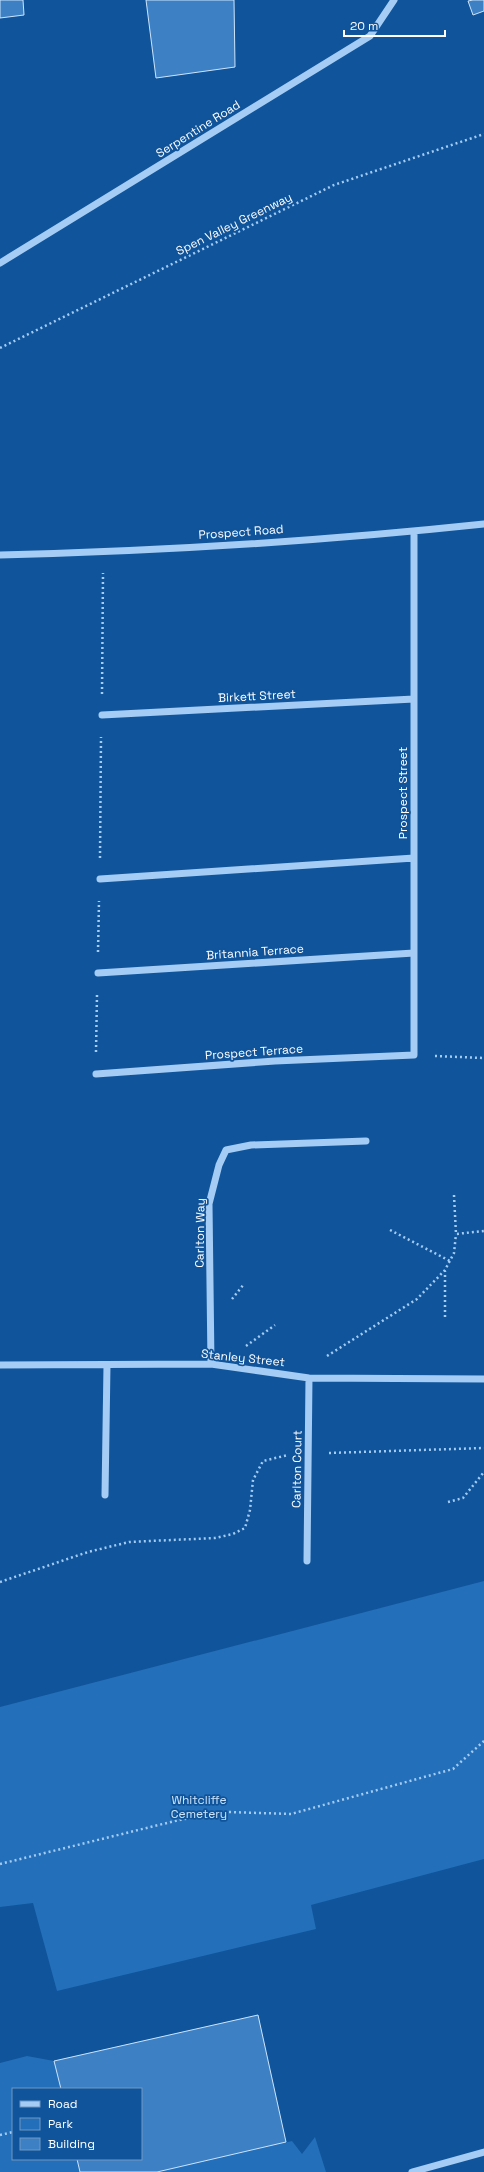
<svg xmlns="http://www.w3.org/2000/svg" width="484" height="2172" font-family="'Space Grotesk',sans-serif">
<rect width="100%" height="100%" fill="#10549b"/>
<!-- green -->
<path fill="#236fb9" d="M484 1581V1859L311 1905 316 1929 57 1991 33 1903 0 1907V1707Z
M27 2056 54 2061 61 2089H13V2159H77L80 2172H0V2063Z
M315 2137 326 2172H157L292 2141 302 2154Z"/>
<!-- building -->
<path fill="#3e80c4" stroke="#cce5fe" d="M0 0H23L24 15 0 18Z
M146 0H234L235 67 156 78Z
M473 0H484V11L473 15 468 1Z
M258 2015 286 2142 157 2172H80L77 2159H141V2089H61L54 2061Z"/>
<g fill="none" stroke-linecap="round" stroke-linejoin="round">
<!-- path -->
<path stroke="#a4ccf5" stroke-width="2.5" stroke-dasharray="2 3" stroke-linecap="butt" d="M0 348 334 185 484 134
M102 694 103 573
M100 858 101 737
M98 952 99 901
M96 1052 97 995
M435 1056 484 1058
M454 1195 456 1234 484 1231
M390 1230 450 1261
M232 1299 244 1284
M445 1317V1271
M246 1346 275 1325
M327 1356 417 1299 445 1270 454 1253 456 1234
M329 1453 484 1448
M448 1502 463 1498 484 1472
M0 1582 88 1552 129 1542 215 1538 233 1534 245 1528 250 1510 253 1480 263 1461 288 1455
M0 1864 179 1820 228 1812 291 1814 453 1769 484 1741
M0 2135 13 2132"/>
<!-- minor -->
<path stroke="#a4ccf5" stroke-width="7" d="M0 263 370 36 394 0
M0 555C161 551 324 541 484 524
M102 715 414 699
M100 879 414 858
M98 973 414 953
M96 1074 275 1061 414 1055V531
M211 1364 209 1204 219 1165 226 1150 251 1145 366 1141
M0 1365 211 1364 309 1378 484 1379
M105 1495 107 1365
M307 1561 309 1378
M412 2172 484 2152"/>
</g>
<g text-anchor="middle" stroke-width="3.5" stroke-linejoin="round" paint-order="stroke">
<!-- street labels -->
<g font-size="12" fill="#fff" stroke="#10549b">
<text transform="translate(198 129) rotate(-32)" y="4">Serpentine Road</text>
<text transform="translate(234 224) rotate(-26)" y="4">Spen Valley Greenway</text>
<text transform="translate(241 532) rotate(-4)" y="4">Prospect Road</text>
<text transform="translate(257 696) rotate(-3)" y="4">Birkett Street</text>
<text transform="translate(403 793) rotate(-90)" y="4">Prospect Street</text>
<text transform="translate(255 952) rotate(-4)" y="4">Britannia Terrace</text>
<text transform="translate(254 1052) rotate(-4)" y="4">Prospect Terrace</text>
<text transform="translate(200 1233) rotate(-89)" y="4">Carlton Way</text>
<text transform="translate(243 1358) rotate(6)" y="4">Stanley Street</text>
<text transform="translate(297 1469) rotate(-89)" y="4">Carlton Court</text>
</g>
<!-- park labels -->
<g font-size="12" fill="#cce5fe" stroke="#10549b">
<text x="199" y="1804">Whitcliffe<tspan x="199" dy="14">Cemetery</tspan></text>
</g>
</g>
<!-- legend -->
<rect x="12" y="2088" width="130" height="72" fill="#10549b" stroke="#7098c3"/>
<rect x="20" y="2101" width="20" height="6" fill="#a4ccf5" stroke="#7098c3"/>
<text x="48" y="2108" font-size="12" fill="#ffffff">Road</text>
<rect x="20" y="2118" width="20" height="12" fill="#236fb9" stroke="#7098c3"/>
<text x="48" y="2128" font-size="12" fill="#ffffff">Park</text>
<rect x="20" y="2138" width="20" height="12" fill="#3e80c4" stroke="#7098c3"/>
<text x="48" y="2148" font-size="12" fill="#ffffff">Building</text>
<!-- scale -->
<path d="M344 30v6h101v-6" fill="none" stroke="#ffffff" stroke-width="2"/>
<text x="350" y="30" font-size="12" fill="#ffffff" stroke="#10549b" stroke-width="3" paint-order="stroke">20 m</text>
</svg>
